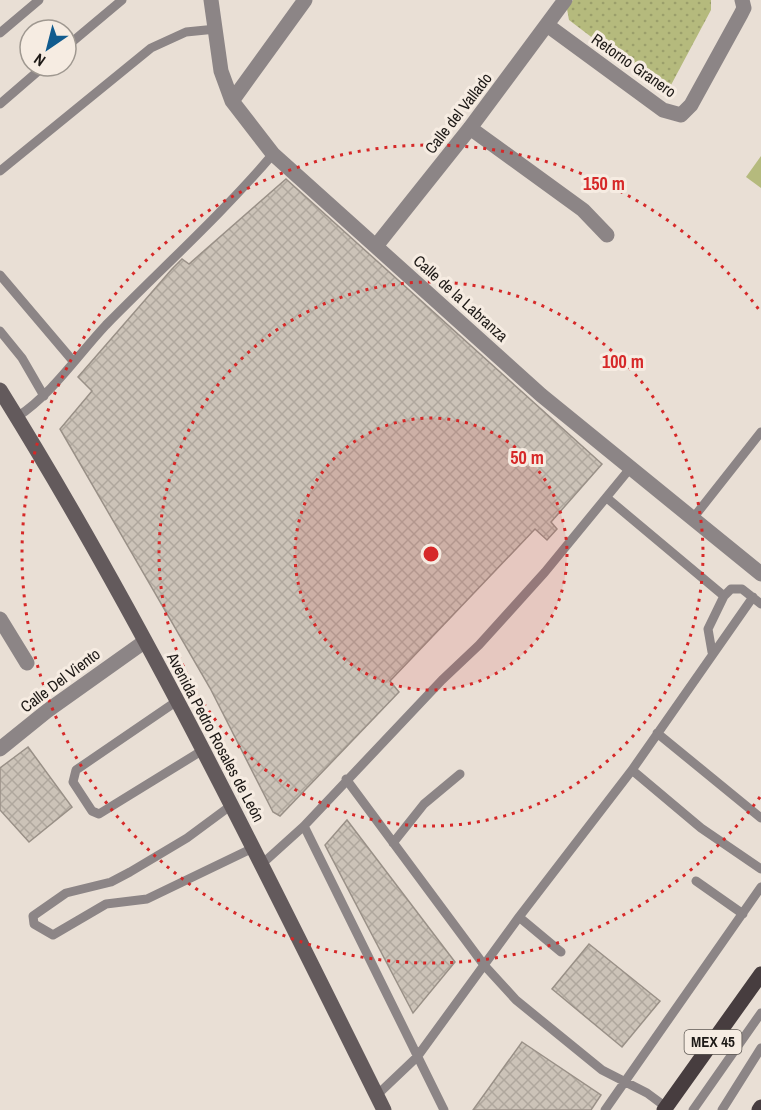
<svg xmlns="http://www.w3.org/2000/svg" width="761" height="1110" font-family="'Archivo Narrow',sans-serif">
<defs>
<pattern id="grass-dots" width="8" height="8" patternUnits="userSpaceOnUse" patternTransform="scale(1.5)"><rect width="8" height="8" fill="#b5ba7d"/><path d="M2 2h.1M6 6h.1" fill="none" stroke="#9b9f6b" stroke-width="1.8" stroke-linecap="round"/></pattern>
<pattern id="building-cross-hatch" width="8" height="8" patternUnits="userSpaceOnUse" patternTransform="scale(1.5)"><rect width="8" height="8" fill="#ccc3b8"/><path d="M0 0l8 8M0 8l8-8" fill="none" stroke="#afa79d"/></pattern>
</defs>
<rect width="100%" height="100%" fill="#e9dfd5"/>
<!-- grass -->
<path fill="url(#grass-dots)" d="M573 0H711V10L671 85 657 87 569 20 567 9Z"/>
<!-- garden -->
<path fill="#b5ba7d" d="M761 156V188L746 177Z"/>
<!-- building -->
<path fill="url(#building-cross-hatch)" stroke="#999087" stroke-width="1.5" d="M286 179 602 464 551 522 557 529 547 540 535 529 390 681 399 692 280 816 273 812 210 688 60 429 92 391 78 377 172 269 182 259 189 264Z
M28 747 72 807 29 842 0 810V768Z
M347 820 455 962 413 1013 325 845Z
M589 944 660 1001 622 1047 552 989Z
M522 1042 601 1095 591 1110H473Z"/>
<g fill="none" stroke-linecap="round" stroke-linejoin="round">
<!-- lane -->
<path stroke="#8c8586" stroke-width="9" d="M0 33 39 0
M66 47 122 0
M0 104 44 66
M0 171 151 48 186 32 216 29
M0 275 73 361
M0 331 22 358 44 396
M17 417C53 393 77 356 106 325 162 268 221 215 273 154
M607 498 724 596 731 589H742L761 604
M694 517 761 432
M712 652 708 629 724 596
M177 701 76 770 73 782 92 811 99 814 203 750
M657 733 761 818
M632 770 701 828 761 869
M346 779 484 965 516 1000 602 1070 647 1093 666 1107
M233 804 187 838 130 872 111 882 66 893 33 916 34 924 53 935 106 904 147 899 255 847
M304 826 444 1110
M393 843 424 804 460 774
M263 863 304 826 442 680 479 645 545 572 632 466
M696 881 743 914
M519 917 561 952
M377 1095 417 1057 519 917 632 770 753 597
M605 1110 761 887
M693 1110 761 1013
M722 1110 761 1048"/>
<!-- street -->
<path stroke="#8c8586" stroke-width="15" d="M211 0 221 71 232 101 273 154 541 395 761 574
M547 25 663 110 681 115 691 105 741 14 744 8 742 0
M232 101 305 0
M470 128 583 210 607 235
M376 246 470 128 565 0
M0 619 27 663
M0 749 47 711 144 642"/>
<!-- secondary -->
<path stroke="#635a5c" stroke-width="15" d="M0 390C144 621 263 867 384 1110"/>
<!-- primary -->
<path stroke="#473d3f" stroke-width="15" d="M664 1110 761 974
M759 1110 761 1107"/>
</g>
<!-- distance rings -->
<circle cx="431" cy="554" r="136" fill="#d62828" fill-opacity=".12"/>
<g fill="none" stroke="#d62828" stroke-width="3" stroke-dasharray="3 6">
<circle cx="431" cy="554" r="136"/>
<circle cx="431" cy="554" r="272"/>
<path d="M760 797A409 409 0 1 1 760 311"/>
</g>
<g text-anchor="middle" stroke-width="6" stroke-linejoin="round" paint-order="stroke">
<!-- shield labels -->
<rect fill="#f6ece2" stroke="#5e5853" stroke-width="1.5" x="684.5" y="1030" width="57" height="24" rx="4.5"/>
<g font-size="15" font-weight="bold" fill="#1d1916">
<text x="713" y="1047">MEX 45</text>
</g>
<!-- street labels -->
<g font-size="16" fill="#1d1916" stroke="#f6ece2">
<text transform="translate(634 65) rotate(35)" y="6">Retorno Granero</text>
<text transform="translate(458 113) rotate(-52)" y="6">Calle del Vallado</text>
<text transform="translate(461 298) rotate(42)" y="6">Calle de la Labranza</text>
<text transform="translate(60 680) rotate(-37)" y="6">Calle Del Viento</text>
<text transform="translate(216 737) rotate(62)" y="6">Avenida Pedro Rosales de León</text>
</g>
</g>
<circle cx="431" cy="554" r="9" fill="#d62828" stroke="#f6ece2" stroke-width="3"/>
<g font-size="18" text-anchor="middle" font-weight="bold" fill="#d62828" stroke="#f6ece2" stroke-width="6" stroke-linejoin="round" paint-order="stroke">
<text x="604" y="190">150 m</text>
<text x="623" y="368">100 m</text>
<text x="527" y="464">50 m</text>
</g>
<!-- north arrow -->
<g transform="translate(48 48) rotate(215)"><circle r="28" fill="#f6ece2" stroke="#9f9890" stroke-width="1.5"/>
<path d="M0-4.5L10 22L0 15L-10 22Z" fill="#115b8e"/>
<text y="-9" font-size="16" font-weight="bold" text-anchor="middle" fill="#1d1916">N</text>
</g>
</svg>
